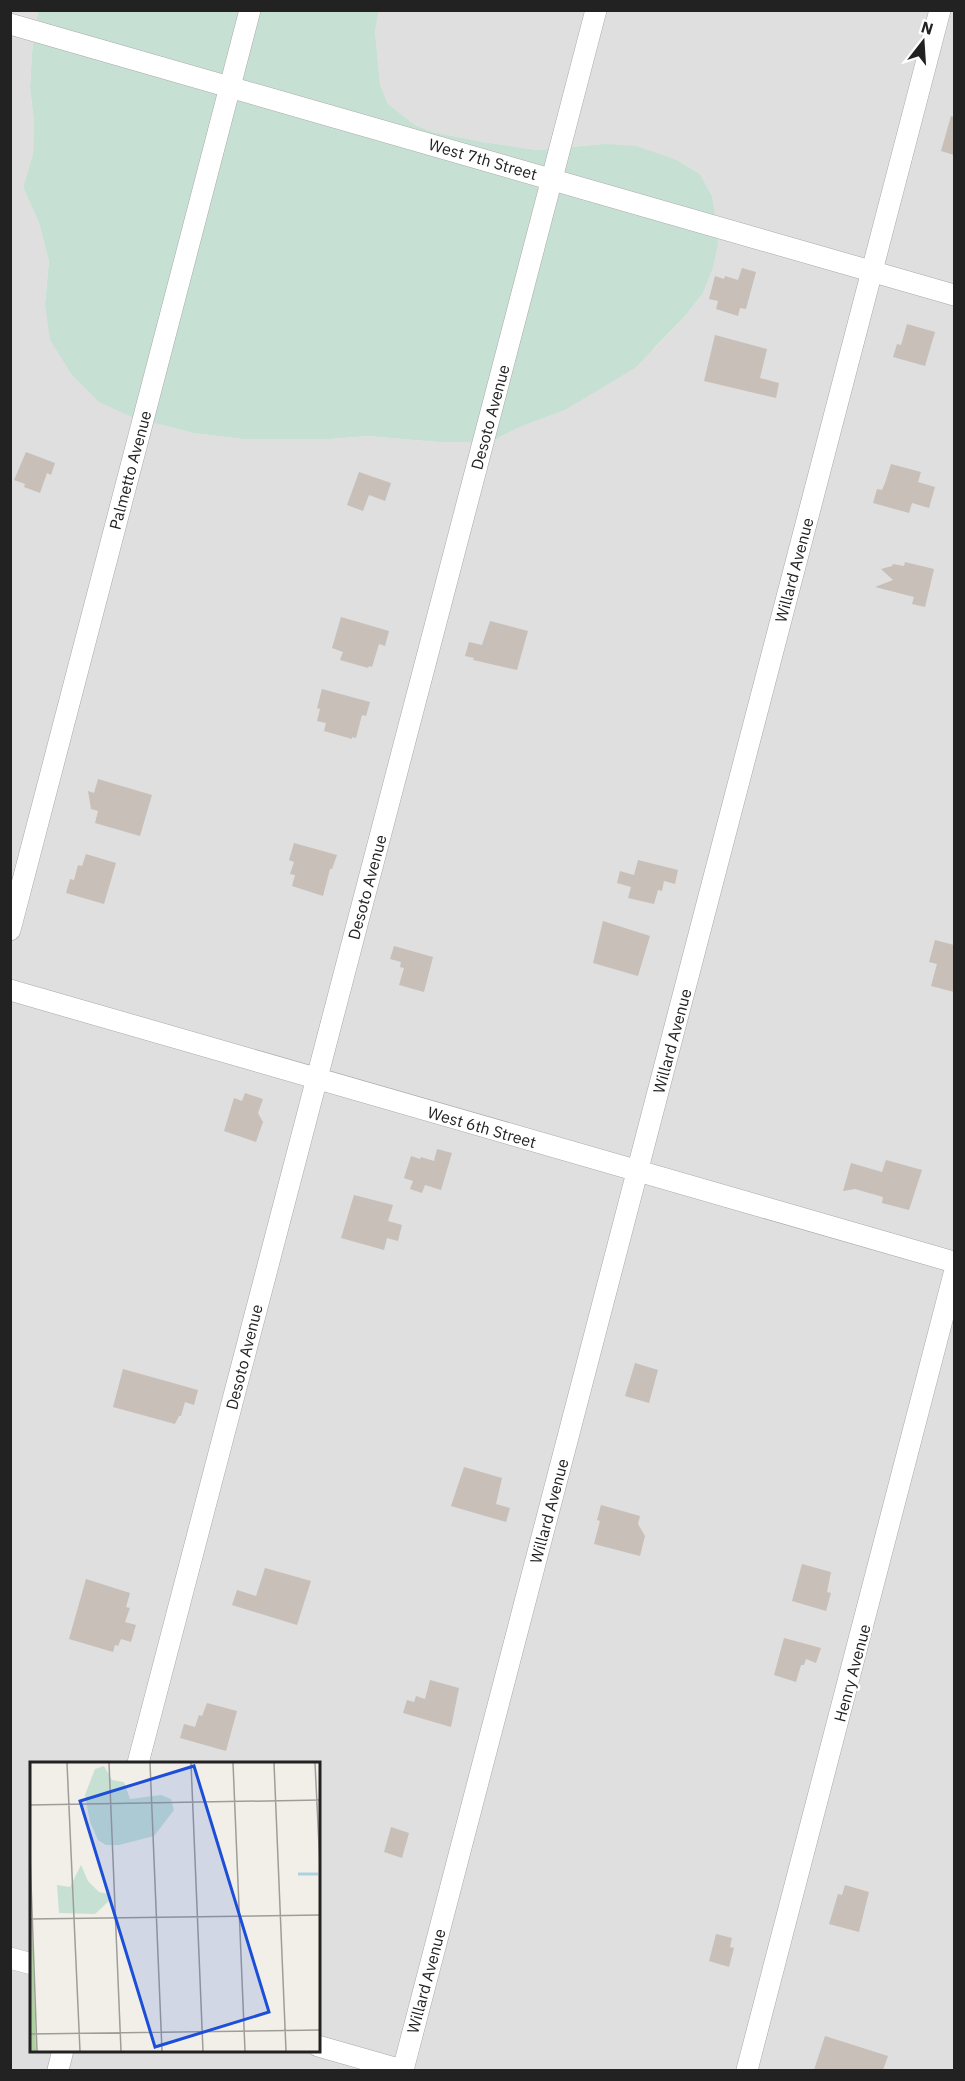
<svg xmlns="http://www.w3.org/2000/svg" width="965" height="2081" font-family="'IBM Plex Sans',sans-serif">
<rect width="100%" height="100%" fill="#f2efe9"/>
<!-- residential -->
<path fill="#e0dfdf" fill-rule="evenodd" d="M11 11H38L32 52 30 87 34 122 33 154 23 187 39 223 49 261 45 304 133 417 193 433 243 439H330L368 436 438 442H490L520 427 565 410 595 390 656 347 686 315 703 293 713 268 718 245 712 196 700 174 677 160 604 144 537 150 483 142 433 132 415 125 388 104 380 84 375 31 379 11H954V2070H11ZM32 1763H318V2050H32Z"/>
<!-- wetland -->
<path fill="#c6e0d4" d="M38 11H379L375 31 380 84 388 104 415 125 433 132 483 142 537 150 604 144 636 146 677 160 700 174 712 196 717 226 718 245 713 268 703 293 686 315 635 368 565 410 520 427 490 442H438L368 436 330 439H243L193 433 132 417 99 402 72 375 50 340 45 304 49 261 39 223 23 187 33 154 34 122 30 87 32 52Z"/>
<!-- building -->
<path fill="#c7bfb8" d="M951 116 954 117V155L941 151Z
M742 268 756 272 746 309 740 308 738 316 716 309 718 301 709 299 715 276 724 279 725 276 738 280Z
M907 324 935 332 925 366 893 357 897 344 901 345Z
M715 335 767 349 760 378 779 383 776 398 704 381Z
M26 452 55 463 51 475 47 473 40 493 24 487 25 484 14 480Z
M891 464 921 472 918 482 935 487 929 508 912 503 909 513 873 503 877 489 882 490 885 483Z
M359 472 391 483 385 501 369 495 363 511 347 505Z
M905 562 934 569 925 607 912 604 914 597 875 587 893 580 881 569 892 566 893 564 904 566Z
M341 617 389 631 385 646 379 644 372 667 369 666 368 668 340 660 343 652 332 648Z
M490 621 528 631 517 670 473 660 474 658 465 656 469 642 482 645Z
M322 689 370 702 366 716 362 715 356 738 352 737V739L324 731 326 723 317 721 320 709 317 708Z
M98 779 152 795 140 836 95 823 98 811 91 809 88 791 94 793Z
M294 843 337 855 332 869H330L323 896 292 886 295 875 290 874 294 862 289 860Z
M86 854 116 863 104 904 66 893 70 879 74 880 78 865 82 866Z
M638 860 678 870 675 884 664 881 662 891 658 890 654 904 628 898 631 887 617 883 620 871 634 875Z
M603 921 650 936 638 976 593 963Z
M935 940 954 945V992L931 986 937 964 929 962Z
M394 946 433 957 424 992 399 985 404 968 400 967 401 962 390 959Z
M245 1093 263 1099 258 1113 263 1122 256 1142 224 1131 234 1098 242 1101Z
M437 1149 452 1153 441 1190 425 1185 422 1193 410 1189 413 1181 404 1178 411 1156 420 1159 421 1157 434 1161Z
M886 1160 922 1170 909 1210 882 1203 883 1197 855 1189 843 1191 851 1163 882 1172Z
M354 1195 393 1205 388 1221 402 1225 398 1241 387 1238 384 1250 341 1238Z
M635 1363 658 1370 649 1403 625 1396Z
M123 1369 198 1390 194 1405 185 1402 181 1416H179L175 1424 113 1407Z
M464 1467 502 1478 496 1504 510 1508 506 1522 451 1506Z
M601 1505 640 1516 638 1524 645 1536 640 1556 594 1544 600 1521 597 1520Z
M802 1564 831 1572 827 1592 831 1593 826 1611 792 1601Z
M265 1568 311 1581 297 1625 232 1605 237 1590 256 1596Z
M86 1579 130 1593 126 1607 130 1608 125 1622 136 1625 131 1642 121 1639 118 1646 115 1645 113 1652 69 1639Z
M784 1638 821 1648 816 1663 806 1659 804 1665H801L796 1682 774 1675Z
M430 1680 459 1688 451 1727 403 1713 407 1700 414 1702 416 1696 425 1699Z
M207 1703 237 1711 226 1751 180 1738 184 1724 195 1727 199 1715 202 1716Z
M391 1827 409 1833 402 1858 384 1852Z
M845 1885 869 1892 859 1932 829 1924 838 1894 842 1895Z
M716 1934 732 1938 730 1947 734 1948 729 1967 709 1961Z
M825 2036 888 2056 883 2070H814Z"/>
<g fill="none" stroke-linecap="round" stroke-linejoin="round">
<!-- minor casing -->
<g stroke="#a9a9a9" stroke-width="22">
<path id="minor" d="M10 24 954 295
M10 930 250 10
M10 990 954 1262
M138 1763 596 10
M10 1958 32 1964
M318 2046 402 2070
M58 2070 63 2050
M403 2070 940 10
M747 2070 954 1274"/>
</g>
<!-- minor -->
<use href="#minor" stroke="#fff" stroke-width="21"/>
</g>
<g text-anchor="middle" stroke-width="5" stroke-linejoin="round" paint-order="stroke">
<!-- street labels -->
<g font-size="16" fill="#222" stroke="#fff">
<text transform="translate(483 159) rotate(16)" y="6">West 7th Street</text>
<text transform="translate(490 417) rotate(-75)" y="6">Desoto Avenue</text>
<text transform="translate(130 470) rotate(-75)" y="6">Palmetto Avenue</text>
<text transform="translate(794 570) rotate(-75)" y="6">Willard Avenue</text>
<text transform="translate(367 887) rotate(-75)" y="6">Desoto Avenue</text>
<text transform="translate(672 1041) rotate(-75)" y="6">Willard Avenue</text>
<text transform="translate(482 1127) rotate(16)" y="6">West 6th Street</text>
<text transform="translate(244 1357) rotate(-76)" y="6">Desoto Avenue</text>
<text transform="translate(549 1511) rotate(-75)" y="6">Willard Avenue</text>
<text transform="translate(852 1673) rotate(-75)" y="6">Henry Avenue</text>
<text transform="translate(426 1981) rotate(-75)" y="6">Willard Avenue</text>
</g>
</g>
<!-- overview -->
<g transform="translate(30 1762)">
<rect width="290" height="290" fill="#f2efe9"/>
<path d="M0 157H2L6 289H0Z" fill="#add19e"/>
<path d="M74 4 82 18 94 20 100 37 131 33 141 37 144 48 124 74 89 83H76L68 78 60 60 55 33 65 7ZM51 103 58 119 69 130 79 132 80 138 65 152 29 151 27 123 40 125Z" fill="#c6e0d4"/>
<path fill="none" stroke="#aad3df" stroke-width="3" d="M268 112H288"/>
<path fill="none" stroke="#9f9d99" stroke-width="1.5" d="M37 1 50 289M79 1 91 289M120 1 132 289M161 1 173 289M203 1 215 289M244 1 256 289M285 1 290 104M0 43 290 38M0 92 7 289M0 157 290 153M0 272 290 268"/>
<path fill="#1d4ed8" fill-opacity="0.15" stroke="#1d4ed8" stroke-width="3" d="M164 4 239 250 125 285 50 39Z"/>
<rect width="290" height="290" fill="none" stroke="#222" stroke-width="3"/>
</g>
<!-- border -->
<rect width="965" height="2081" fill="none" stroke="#222222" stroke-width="24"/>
<!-- north arrow -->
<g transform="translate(923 42) rotate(17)" stroke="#ffffff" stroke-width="4.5" paint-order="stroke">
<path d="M0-4.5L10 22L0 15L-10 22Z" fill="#222222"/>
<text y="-9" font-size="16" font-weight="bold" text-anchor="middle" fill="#222222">N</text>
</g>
</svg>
